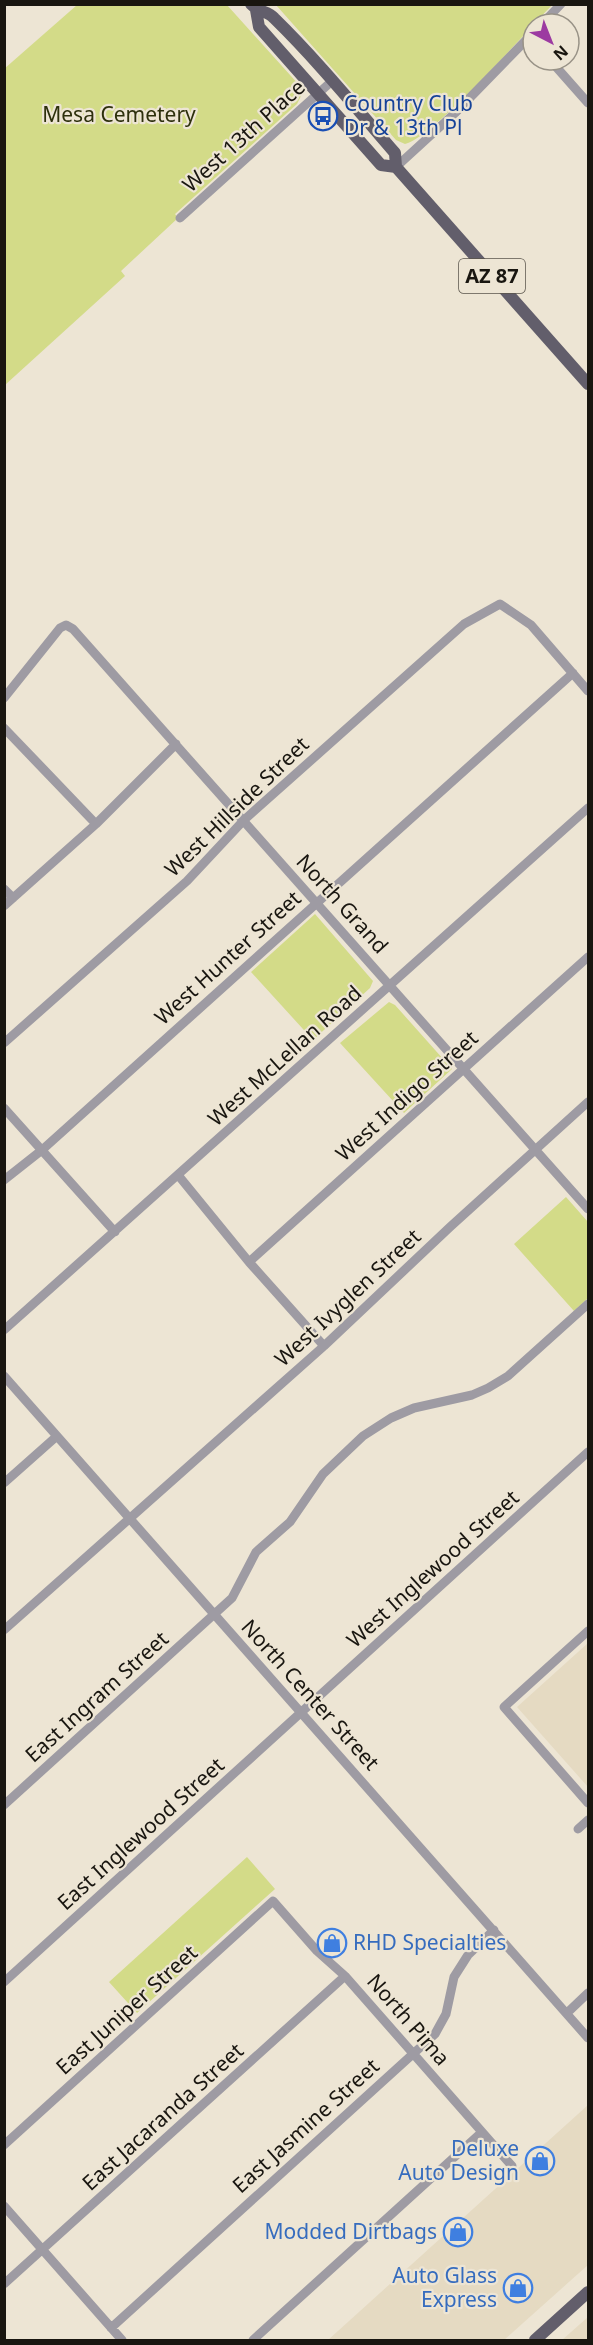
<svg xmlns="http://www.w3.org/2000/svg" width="593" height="2345" font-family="'Noto Sans',sans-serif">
<rect width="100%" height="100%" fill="#ede5d4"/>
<!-- built -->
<path fill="#e5dac2" d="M588 1643V1787L517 1707Z
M588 2105V2265L504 2340H328Z
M588 2317V2340H562Z"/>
<!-- green -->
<path fill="#d3db88" d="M77 5H227L300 86 301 96 297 104 175 214 178 218 121 271 125 276 5 385 4 69Z
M276 5H552C528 30 433 138 405 144L396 140Z
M315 914 373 981 370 988 313 1040 251 972Z
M389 1002 395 1005 452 1069 404 1113 340 1043Z
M566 1197 588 1222V1298L574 1311 514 1244Z
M247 1857 275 1889 137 2013 109 1982Z"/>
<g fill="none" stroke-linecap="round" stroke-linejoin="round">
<!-- minor -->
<path stroke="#9e9ba3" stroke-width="9" d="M542 24 561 4
M550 60 588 103
M396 167 455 113 533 33
M180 218 332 81
M4 698 60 628 66 625 73 629 588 1209
M4 728 96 824
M4 889 13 898
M4 906 96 824 176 744
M4 1043 187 881 244 820 464 624 500 604 531 625 588 691
M4 1108 115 1232
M178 1175 249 1262 324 1346
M4 1180 42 1150 573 673
M249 1262 588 957
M4 1330 588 808
M4 1376 588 2038
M4 1483 57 1436
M4 1630 324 1346 450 1227 588 1102
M588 1631 504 1707 588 1803
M4 1805 232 1598 256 1552 290 1522 323 1474 363 1436 391 1418 414 1408 472 1395 488 1388 508 1376 588 1304
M578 1829 588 1820
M4 1982 588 1452
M567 2013 588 1993
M4 2145 273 1901 317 1951 345 1976 512 2166
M4 2206 122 2340
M4 2284 345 1976
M111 2328 435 2034 446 2014 454 1977 468 1955 494 1930
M253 2340 482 2132"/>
<!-- major -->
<path stroke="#625e6b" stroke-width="12" d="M251 4C258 12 268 11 274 18 317 60 356 108 395 153L396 167 588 384
M256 10 259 27 381 165 396 167
M535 2340 588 2292"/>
</g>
<!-- icons -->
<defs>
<g id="bus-ring" transform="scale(1.5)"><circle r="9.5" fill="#ede5d4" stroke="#1a4fb4" stroke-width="1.5"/><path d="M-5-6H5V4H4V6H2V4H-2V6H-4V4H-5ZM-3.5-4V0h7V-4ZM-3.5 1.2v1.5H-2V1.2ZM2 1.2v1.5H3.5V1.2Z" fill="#1a4fb4"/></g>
<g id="shop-ring" transform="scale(1.5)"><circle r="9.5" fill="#ede5d4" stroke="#3f7fe0" stroke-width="1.5"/><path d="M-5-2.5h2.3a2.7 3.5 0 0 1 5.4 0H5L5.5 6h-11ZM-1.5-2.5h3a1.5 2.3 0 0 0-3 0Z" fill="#3f7fe0"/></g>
</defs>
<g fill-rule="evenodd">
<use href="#bus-ring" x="323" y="116"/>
<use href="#shop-ring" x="332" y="1943"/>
<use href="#shop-ring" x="540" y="2161"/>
<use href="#shop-ring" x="458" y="2232"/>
<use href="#shop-ring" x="518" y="2288"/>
</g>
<g text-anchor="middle" stroke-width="4.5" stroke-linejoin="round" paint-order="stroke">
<!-- shield labels -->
<rect fill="#ede5d4" stroke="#59544b" stroke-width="1.5" x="459" y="259" width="66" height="34" rx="4.5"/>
<g font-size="20" font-weight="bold" fill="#191610">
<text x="492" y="283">AZ 87</text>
</g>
<!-- transit labels -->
<g font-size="21" fill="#164399" stroke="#ede5d4" text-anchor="start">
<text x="344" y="111">Country Club<tspan x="344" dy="24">Dr &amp; 13th Pl</tspan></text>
</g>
<!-- park labels -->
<g font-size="21" fill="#2d300c" stroke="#ede5d4">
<text x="119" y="122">Mesa Cemetery</text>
</g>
<!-- street labels -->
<g font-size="21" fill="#191610" stroke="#ede5d4">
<text transform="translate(244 136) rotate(-42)" y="7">West 13th Place</text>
<text transform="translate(237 807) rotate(-44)" y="7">West Hillside Street</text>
<text transform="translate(342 904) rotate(48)" y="7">North Grand</text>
<text transform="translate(228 958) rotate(-42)" y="7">West Hunter Street</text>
<text transform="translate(285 1056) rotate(-42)" y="7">West McLellan Road</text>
<text transform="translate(407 1096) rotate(-42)" y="7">West Indigo Street</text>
<text transform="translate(348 1298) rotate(-43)" y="7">West Ivyglen Street</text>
<text transform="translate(433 1569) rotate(-42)" y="7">West Inglewood Street</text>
<text transform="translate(310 1695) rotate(48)" y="7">North Center Street</text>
<text transform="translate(97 1697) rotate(-42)" y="7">East Ingram Street</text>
<text transform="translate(141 1834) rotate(-42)" y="7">East Inglewood Street</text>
<text transform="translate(127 2010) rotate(-42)" y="7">East Juniper Street</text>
<text transform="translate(408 2020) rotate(49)" y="7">North Pima</text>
<text transform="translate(163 2117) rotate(-42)" y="7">East Jacaranda Street</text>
<text transform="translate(306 2126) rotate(-42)" y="7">East Jasmine Street</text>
</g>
<!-- shop labels -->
<g font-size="21" fill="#366cbe" stroke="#ede5d4" text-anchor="end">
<text x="353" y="1950" text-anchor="start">RHD Specialties</text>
<text x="519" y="2156">Deluxe<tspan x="519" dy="24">Auto Design</tspan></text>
<text x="437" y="2239">Modded Dirtbags</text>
<text x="497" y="2283">Auto Glass<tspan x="497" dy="24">Express</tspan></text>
</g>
</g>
<!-- border -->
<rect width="593" height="2345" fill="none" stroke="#191610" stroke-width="12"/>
<!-- north arrow -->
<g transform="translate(551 42) rotate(138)"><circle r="28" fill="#ede5d4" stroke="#989286" stroke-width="1.5"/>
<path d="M0-4.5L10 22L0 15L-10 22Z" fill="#9c3aa1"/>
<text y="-9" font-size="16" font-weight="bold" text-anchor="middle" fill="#191610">N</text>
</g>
</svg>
